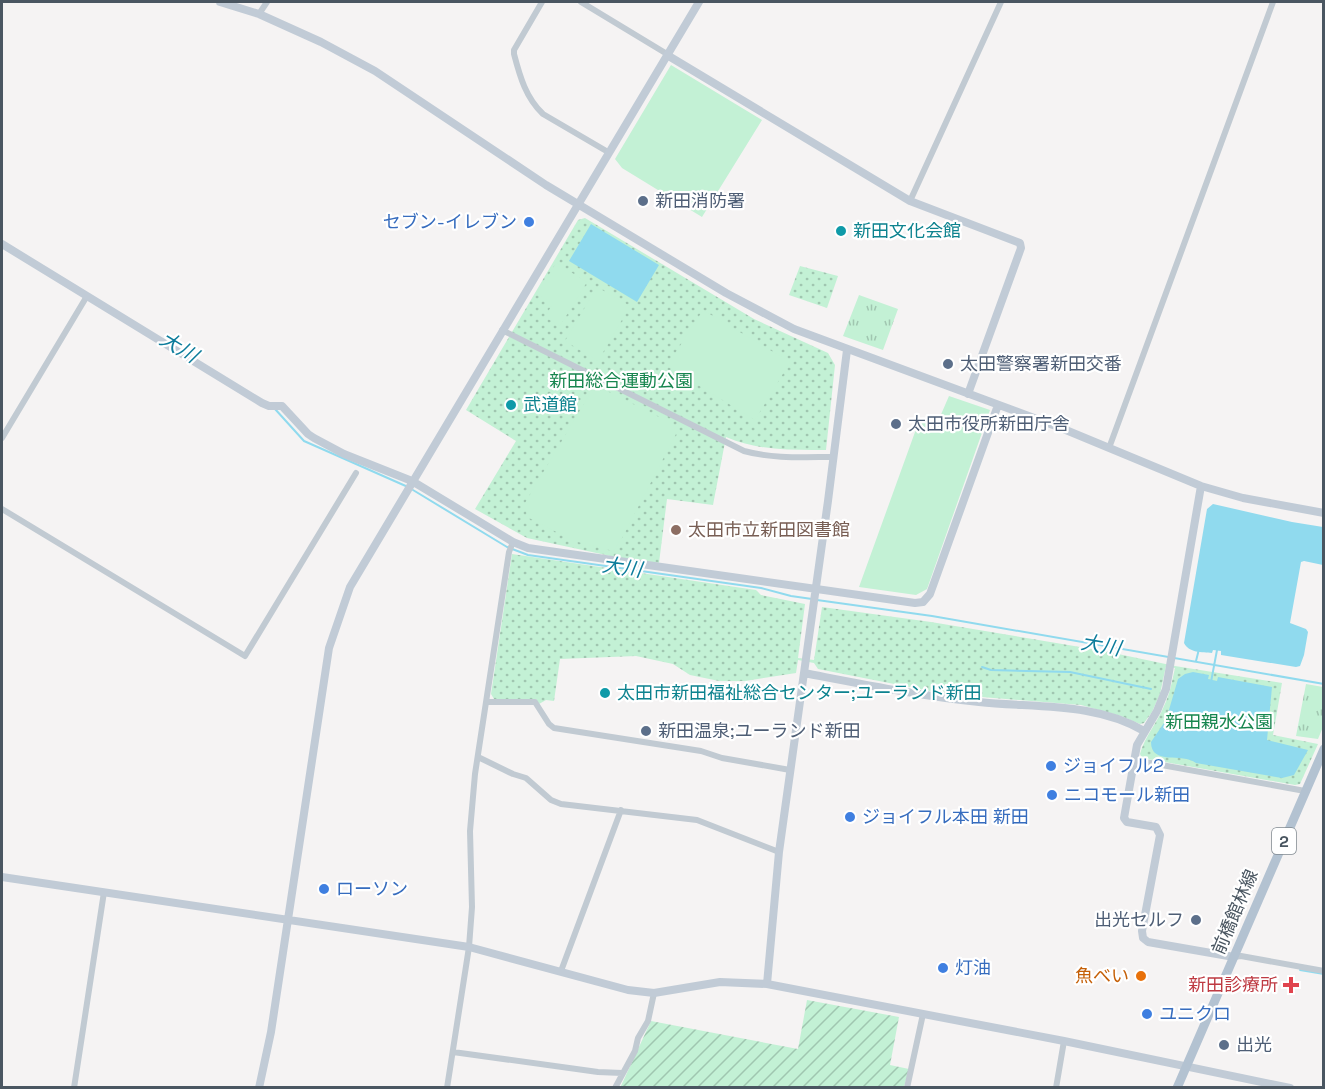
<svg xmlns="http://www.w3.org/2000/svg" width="1325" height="1089" font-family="'Space Grotesk','Noto Sans JP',sans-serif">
<defs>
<pattern id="grass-tufts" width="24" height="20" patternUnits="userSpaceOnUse" patternTransform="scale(1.5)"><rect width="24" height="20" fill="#c3f1d5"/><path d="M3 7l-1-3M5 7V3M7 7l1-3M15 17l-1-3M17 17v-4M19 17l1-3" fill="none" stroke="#a0c6b0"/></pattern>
<pattern id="park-dots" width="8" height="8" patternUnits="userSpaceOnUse" patternTransform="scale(1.5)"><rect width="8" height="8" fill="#c3f1d5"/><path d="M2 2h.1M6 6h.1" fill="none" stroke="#a0c6b0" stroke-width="1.8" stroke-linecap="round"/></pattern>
<pattern id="garden-furrows" width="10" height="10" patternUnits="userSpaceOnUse" patternTransform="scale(1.5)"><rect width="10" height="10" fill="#c3f1d5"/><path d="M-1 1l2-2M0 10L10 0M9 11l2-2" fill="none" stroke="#a0c6b0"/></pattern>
</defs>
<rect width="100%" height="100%" fill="#f5f3f3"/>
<!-- grass -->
<path fill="url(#grass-tufts)" d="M859 295 898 309 883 350 843 336Z
M1306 684 1323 687V727L1318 739 1296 736Z"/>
<!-- park -->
<path fill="url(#park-dots)" d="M585 218 754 319 828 353 835 365 826 450C791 450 759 451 726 437L713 505 667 499 659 563 615 557 527 538 475 509 516 441 466 410 578 220Z
M800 266 838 276 827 308 789 295Z
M512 554 756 590 761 595 805 604 798 658 814 660 822 607 931 622 1104 651 1175 666 1282 683 1273 735 1318 744 1300 784 1295 785 1142 758 1140 754C1145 736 1157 723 1164 706 1170 694 1172 681 1175 668L1166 666 1160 694 1152 712 1144 723 1140 724 1121 716 1081 705 945 694 818 669 814 663 798 660 796 673 745 681H719L690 675 673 664 636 656 560 659 554 701 546 700 539 704 536 699H494L491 694Z"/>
<!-- garden -->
<path fill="url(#garden-furrows)" d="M807 1000 899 1017 890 1065 909 1069 904 1087 620 1088 651 1021 798 1049Z"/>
<!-- pitch -->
<path fill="#c3f1d5" d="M671 65 762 120 702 217 622 168 615 159Z
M556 263 587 282 560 326 545 317 553 303 537 294Z
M597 287 630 306 598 361 565 341Z
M703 310 790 362 755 420 667 366Z
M595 385 673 424 676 434 621 540 613 551 574 541 527 517 525 503Z
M949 396 990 410 927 589 916 595 859 587 919 421 936 426Z"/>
<!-- water -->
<path fill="#90daee" d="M591 224 659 265 637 302 569 261Z
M1213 504 1292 522 1323 527V565L1304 561 1301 562 1290 623 1306 629 1308 632 1304 655 1300 666 1296 667 1221 655V651L1213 650 1212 653C1202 652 1189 653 1184 643L1207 509Z
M1193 672 1209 675 1208 679 1217 681 1218 677 1272 687 1267 740 1308 750 1294 775 1282 778 1196 763C1182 752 1151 766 1151 742L1166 720 1178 679 1185 674Z"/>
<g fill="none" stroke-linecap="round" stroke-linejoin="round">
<!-- stream -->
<path stroke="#90daee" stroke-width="2" d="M275 409 304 441 408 487
M413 490 507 547 528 555 761 588 791 596 812 599
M817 600 932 616 1324 684
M1196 661 1199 649
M982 667 991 670 1070 672 1151 689
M1211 682 1217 650
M1300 970 1324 974"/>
<!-- street -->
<path stroke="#c1cad2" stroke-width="6" d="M542 2 514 50V54C520 77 526 98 543 114L608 152
M581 2 667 54
M259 14 267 2
M910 201 1001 2
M502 330 744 451C773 459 804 457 834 457
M2 438 87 296
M1109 448 1273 2
M2 509 245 656 356 473
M487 702H535L549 724 554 728 701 751 722 758 790 770
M478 757 513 774 526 778 551 800 561 804 697 820 779 852
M1134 760 1305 791
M1234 957 1241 956 1324 971
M561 971 621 810
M453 1052 598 1072 622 1073
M74 1088 104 892
M447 1088 469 947 472 907 470 831 475 774 509 552 513 542
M615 1088 635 1051 638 1038 648 1021 654 993
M907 1088 923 1014
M1056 1088 1064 1041"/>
<!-- secondary -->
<path stroke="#c1cbd6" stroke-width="8" d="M220 2 259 14 321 42 375 71 546 185 726 293 794 329 1061 428 1201 486 1243 498 1324 513
M667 55 910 201 1020 243 1021 248 968 394
M2 244 262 403 269 406H282L308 434 314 438 344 454 412 481 513 542 528 548 549 551 915 603 923 602 930 594 998 405
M1201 486 1166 689 1157 711 1137 745 1124 818 1127 822 1156 827 1160 835 1142 931 1143 938 1148 942 1234 957
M804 673C862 684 921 696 979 702 1034 708 1095 702 1144 731
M2 877 469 947 628 990 654 993 720 982 767 984 1064 1041 1290 1088
M767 984 779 852 828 501 847 350
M259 1088 271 1032 329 648 350 587 699 2"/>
<!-- primary -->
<path stroke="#b3c2d1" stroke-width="9" d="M1177 1088 1324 749"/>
</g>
<!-- markers -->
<g fill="#5c6f8a" stroke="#fff" stroke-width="2">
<circle cx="643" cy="201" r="6"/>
<circle cx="948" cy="364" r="6"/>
<circle cx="896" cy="424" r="6"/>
<circle cx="646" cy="731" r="6"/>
<circle cx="1196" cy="920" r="6"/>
<circle cx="1224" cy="1045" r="6"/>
</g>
<g fill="#3f7fe0" stroke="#fff" stroke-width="2">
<circle cx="529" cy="222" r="6"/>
<circle cx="1051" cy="766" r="6"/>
<circle cx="1052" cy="795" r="6"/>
<circle cx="850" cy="817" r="6"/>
<circle cx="324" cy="889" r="6"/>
<circle cx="943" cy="968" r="6"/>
<circle cx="1147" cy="1014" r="6"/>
</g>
<g fill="#0f9aa8" stroke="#fff" stroke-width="2">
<circle cx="841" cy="231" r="6"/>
<circle cx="511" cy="405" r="6"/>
<circle cx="605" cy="693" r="6"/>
</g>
<circle fill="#8d6e63" stroke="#fff" stroke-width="2" cx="676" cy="530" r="6"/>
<circle fill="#e8710a" stroke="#fff" stroke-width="2" cx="1141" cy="976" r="6"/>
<path fill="#e0444e" stroke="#fff" stroke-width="2" d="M1288 976h6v6h6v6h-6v6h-6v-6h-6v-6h6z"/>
<g text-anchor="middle" stroke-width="4.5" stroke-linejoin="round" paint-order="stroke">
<!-- shield labels -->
<rect fill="#fff" stroke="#808990" stroke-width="1.5" x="1272" y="828" width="24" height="26" rx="4.5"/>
<g font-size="16" font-weight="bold" fill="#4a5661">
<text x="1284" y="847">2</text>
</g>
<!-- service labels -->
<g font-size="18" fill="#4e5e75" stroke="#fff" text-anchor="start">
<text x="655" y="207">新田消防署</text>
<text x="960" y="370">太田警察署新田交番</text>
<text x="908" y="430">太田市役所新田庁舎</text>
<text x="658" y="737">新田温泉;ユーランド新田</text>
<text x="1184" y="926" text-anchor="end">出光セルフ</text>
<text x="1236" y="1051">出光</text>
</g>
<!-- shop labels -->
<g font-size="18" fill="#366cbe" stroke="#fff" text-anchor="start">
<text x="517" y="228" text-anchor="end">セブン-イレブン</text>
<text x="1063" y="772">ジョイフル2</text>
<text x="1064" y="801">ニコモール新田</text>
<text x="862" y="823">ジョイフル本田 新田</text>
<text x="336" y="895">ローソン</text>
<text x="955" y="974">灯油</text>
<text x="1159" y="1020">ユニクロ</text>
</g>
<!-- culture labels -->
<g font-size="18" fill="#0d838f" stroke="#fff" text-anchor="start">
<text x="853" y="237">新田文化会館</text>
<text x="523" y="411">武道館</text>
<text x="617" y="699">太田市新田福祉総合センター;ユーランド新田</text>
</g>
<!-- park labels -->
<g font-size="18" fill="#17864f" stroke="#fff">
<text x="621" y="387">新田総合運動公園</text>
<text x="1219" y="728">新田親水公園</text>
</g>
<!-- education labels -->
<g font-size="18" fill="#785e54" stroke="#fff" text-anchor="start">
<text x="688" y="536">太田市立新田図書館</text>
</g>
<!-- street labels -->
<g font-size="18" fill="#4a5661" stroke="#fff">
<text transform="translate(1235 912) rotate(-67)" y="6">前橋館林線</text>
</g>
<!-- food labels -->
<g font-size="18" fill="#c56008" stroke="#fff" text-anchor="end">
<text x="1129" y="982">魚べい</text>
</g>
<!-- health labels -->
<g font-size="18" fill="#be3a42" stroke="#fff" text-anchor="end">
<text x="1278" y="991">新田診療所</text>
</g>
<!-- water labels -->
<g font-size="20" font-style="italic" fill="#0c7c9b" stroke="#fff">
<text transform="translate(179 347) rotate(31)" y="7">大川</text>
<text transform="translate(622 567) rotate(8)" y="7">大川</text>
<text transform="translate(1101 645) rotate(10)" y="7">大川</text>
</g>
</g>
<!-- border -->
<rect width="1325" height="1089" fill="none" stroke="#4a5661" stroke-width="6"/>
</svg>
